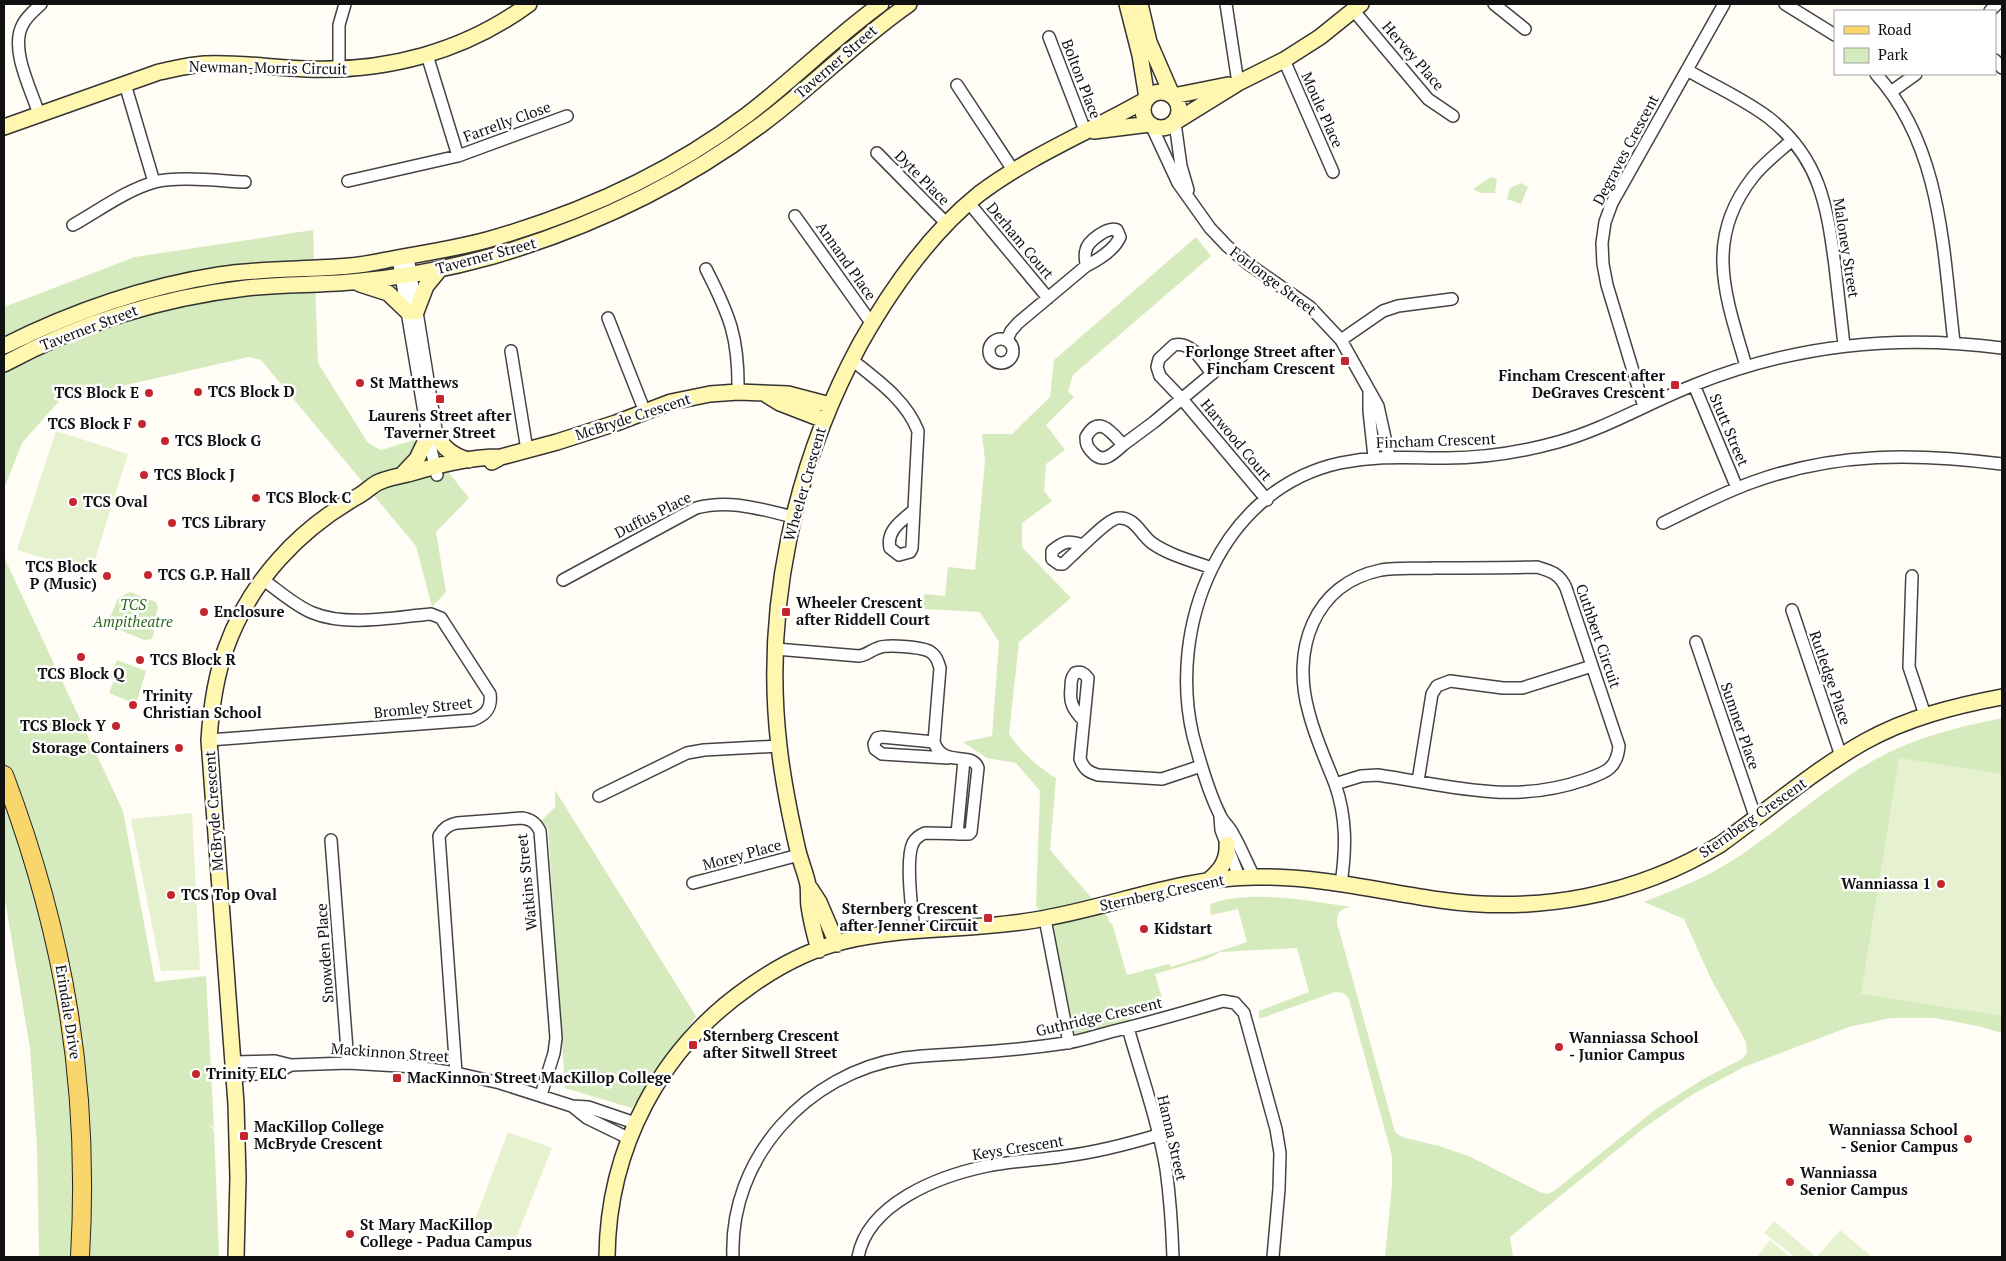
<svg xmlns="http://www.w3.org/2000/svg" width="2006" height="1261" font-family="'PT Serif',serif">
<rect width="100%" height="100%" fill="#fffdf5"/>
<!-- green -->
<path fill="#d5ebbd" d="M1491 177 1497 179 1495 193H1480L1473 189Z
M1521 183 1528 187 1521 204 1507 199 1510 188Z
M313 230 318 363 368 443 381 450 421 438 469 498 436 532 446 592 432 607 416 546 261 360 249 357 60 400 22 443 4 489V307L135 257Z
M1196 237 1211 256 1073 375 1068 392 1074 397 1046 425 1065 450 1046 464 1044 491 1052 501 1022 523V547L1071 598 1019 642 1009 734C1021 752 1038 767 1056 778L1050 850 1108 917 1110 924 1112 923 1127 975 1169 964 1171 967 1247 942 1238 909 1211 915 1210 904C1250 889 1310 901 1351 907 1341 908 1336 913 1337 923L1395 1132 1402 1137 1439 1146 1471 1157 1540 1192 1548 1194 1554 1191 1656 1109 1705 1078 1742 1059 1747 1053 1746 1042 1711 979 1684 919 1644 902C1674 890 1703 879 1730 862 1780 830 1824 788 1876 759 1916 737 1958 727 2002 718V1033L1978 1026 1935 1018H1891L1849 1027 1744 1067 1693 1094 1645 1127 1510 1237 1513 1257H1385L1392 1185V1156L1349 999 1343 993 1335 992 1259 1019V1011L1309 992 1297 948 1220 952 1207 959 1155 974 1164 1005 1130 1014 1132 1024 1075 1036 1053 930 1036 906 1040 791 1016 763 987 758 963 742 992 736 999 642 980 612 923 609 924 594 945 596 948 567 975 570 985 460 982 434H1012L1050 397 1054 360Z
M4 557 123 811 155 982 206 976 214 1128 207 1123 214 1130 219 1257H39L37 1147 30 1048 4 894Z
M130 592 156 602 158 608C154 619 156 627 152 639L144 640 113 627 109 620 118 598Z
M117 660 146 671 136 704 109 693 114 680 110 677Z
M555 790 696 1016 632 1108 565 1088 548 828 541 821 555 807Z"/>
<!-- pitch -->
<path fill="#e6f2cf" d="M56 431 128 454 91 572 17 550Z
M1899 758 2002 774V1016L1861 994Z
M192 813 200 970 161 971 131 819Z
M508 1132 552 1148 512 1248 471 1230Z
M1774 1221 1814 1255 1812 1257H1795L1764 1233Z
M1840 1230 1872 1257H1817Z
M1770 1240 1790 1257H1757Z"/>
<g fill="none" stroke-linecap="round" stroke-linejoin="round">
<!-- street casing -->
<g stroke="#444" stroke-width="14">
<path id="street" d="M1226 4 1238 83
M1494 4 1525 29
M1785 4 1835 35
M1354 11 1428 99 1453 116
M1990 11 1997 4
M1049 37 1086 133
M427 55 458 156
M1284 60 1333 172
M1995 60 2002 68
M339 70V25L345 4
M1687 70C1714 86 1744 99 1769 118 1820 158 1827 206 1835 266 1838 292 1841 318 1844 345
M1876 74C1942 147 1943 250 1954 342
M125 84 154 182
M957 85 1013 170
M1891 92 1916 74
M39 114C31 89 9 48 23 24 27 16 35 10 41 4
M1175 123 1181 166 1188 190
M1151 125 1178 183 1210 228 1227 246 1247 263 1310 307 1341 340 1378 406 1389 456
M877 153 947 224
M348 181 458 156 567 116
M969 203 1048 298
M795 216 872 324
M73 225C98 211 128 189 155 182 177 176 221 181 245 182
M408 256 438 442
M398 258 428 436 437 475
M706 269C730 316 739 338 738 392
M608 318 645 412
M989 351a12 12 0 1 1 24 0a12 12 0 1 1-24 0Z
M1007 340 1011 331 1018 323 1086 266C1098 260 1115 249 1120 237L1117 230C1108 226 1088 241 1086 250 1084 255 1086 261 1086 266
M1341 340 1383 311 1398 306 1452 299
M511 351 527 450
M852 360C877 380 906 400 918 431L912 548 910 552 899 555 890 548C886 531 901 521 913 511
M1746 366C1726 297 1703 240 1753 177 1764 163 1779 152 1792 140
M1212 374C1203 362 1192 341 1174 345L1159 359 1157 367 1160 376 1182 399 1267 500
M1694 385 1737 488
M1369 392V411L1374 457
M1644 407 1607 285 1603 264 1602 243 1605 222 1612 203 1724 4
M1123 445C1113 454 1103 465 1092 452 1087 447 1086 444 1086 437 1099 414 1112 433 1123 445L1154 422 1226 362 1242 356
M1663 523C1692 509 1722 493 1753 482 1836 452 1916 453 2002 464
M1083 545 1063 564H1059L1052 559V551C1064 541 1068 540 1083 545 1091 538 1110 518 1119 518 1135 517 1141 535 1152 543 1169 555 1192 561 1212 568
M1912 576 1909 667 1925 715
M563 580 696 508C731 499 759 509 794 517
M1792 610 1841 756
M1696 642 1756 819
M776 649 859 656C867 655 871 650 878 648 887 644 920 647 929 651 936 655 938 661 940 668L934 742C943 769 972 750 978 768L971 832 969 834 925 833C920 835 916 837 913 843 905 859 912 911 914 930
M1083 720C1073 709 1069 703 1071 688 1071 682 1071 678 1075 673 1081 671 1084 673 1088 678L1080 759C1084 769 1088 772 1098 775L1162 779 1201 766
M209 740 473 720C486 715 492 708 490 694L441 618 431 614C395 617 347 627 313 613 295 606 278 590 262 579
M934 742 882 737 877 738 874 744 875 749 882 754 948 758
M1418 781 1432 694 1437 686 1450 681 1503 688H1522L1592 666
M1335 784C1326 761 1315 737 1309 713 1291 651 1313 584 1381 570 1398 567 1417 569 1434 568 1469 568 1503 568 1537 567 1551 571 1560 574 1566 588L1619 746C1617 770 1604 773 1584 780 1512 805 1451 786 1378 775L1361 776 1335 784C1347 818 1346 849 1341 884
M599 796 687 753 704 750 779 746
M1220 817 1221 830 1239 877
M957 834 964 760
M331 840 348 1063
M1254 877C1247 863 1241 848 1233 834 1230 827 1223 822 1220 815 1208 791 1200 762 1193 736 1167 626 1221 489 1340 463 1380 455 1408 458 1447 458 1484 458 1522 452 1558 442 1605 429 1648 403 1694 385 1793 345 1897 334 2002 348
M693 883 799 855
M1045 919 1069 1043
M1128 1028C1141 1074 1158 1121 1166 1169 1170 1198 1172 1228 1173 1257
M233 1062 275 1061 291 1065 348 1063 416 1067 456 1073 500 1083 572 1106 588 1107 635 1123
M456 1073 439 836C444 828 448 825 457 823L522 818C531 819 536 823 540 831L556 1038 554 1053 541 1095
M234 1076 278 1072 291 1065
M572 1106 587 1118 628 1138
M733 1257C729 1158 807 1073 904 1058 925 1055 947 1055 968 1053 1001 1051 1033 1048 1066 1043 1081 1041 1095 1036 1110 1032 1148 1023 1186 1012 1223 1001L1235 1003 1244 1013 1276 1129 1280 1153 1279 1189 1273 1257
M858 1257C868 1203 939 1176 987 1166 1013 1161 1040 1160 1066 1156 1097 1152 1128 1144 1158 1135"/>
</g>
<!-- secondary casing -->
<g stroke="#333" stroke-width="18">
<path id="secondary" d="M1127 4 1140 55 1147 98
M1140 4 1149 42 1172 95
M1143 110a18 18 0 1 1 36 0a18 18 0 1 1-36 0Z
M1173 96 1228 85
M1175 122 1238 83 1284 60 1320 37 1361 4
M4 127 159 72C174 69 189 65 204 64 238 62 273 68 307 69 386 72 464 52 529 4
M1094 131 1150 124
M360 284 388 293 408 312
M416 312 426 286 440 269
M4 346C72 312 143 287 219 275 262 268 305 270 349 266 365 265 381 261 397 258 427 253 457 248 487 240 579 214 670 173 747 115 793 80 834 38 881 4
M4 364C80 323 160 298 246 288 280 284 316 285 351 282 399 278 447 269 493 256 589 228 682 184 762 124 813 86 857 40 909 4
M767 395 780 403 824 420
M437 435C442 448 455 457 469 460
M492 462 501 457 557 442 616 423 671 402 710 394 738 392 788 394 830 405
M402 475 417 459 428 436
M1209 880C1221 870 1228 860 1227 844
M810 888 819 902 837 944
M819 950C815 936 811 921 809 906 808 899 809 892 808 885 806 874 801 863 798 851 790 816 783 782 779 746 763 609 794 466 860 344 891 289 929 234 979 194 1031 155 1091 131 1147 99
M236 1257 238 1178 236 1104 209 740C211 709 215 678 226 648 250 581 299 529 360 495 367 491 372 485 379 482 388 478 398 476 408 474 438 465 469 457 501 457
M607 1257C608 1148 660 1049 749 987 777 967 811 949 845 941 907 926 972 931 1035 920 1110 908 1180 877 1256 877 1318 876 1379 891 1440 900 1537 914 1636 896 1721 844 1768 810 1813 771 1864 742 1907 718 1954 706 2002 697"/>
</g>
<!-- primary casing -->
<g stroke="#222" stroke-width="20">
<path id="primary" d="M4 775C65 936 90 1085 80 1257"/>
</g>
<!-- street -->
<use href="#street" stroke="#fff" stroke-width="11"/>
<!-- secondary -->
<use href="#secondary" stroke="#fff6b0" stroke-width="15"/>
<!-- primary -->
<use href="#primary" stroke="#f9d66b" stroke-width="18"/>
</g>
<!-- markers -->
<g fill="#c4262e" stroke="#fff" stroke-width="2">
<rect x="1340" y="356" width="10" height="10" rx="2.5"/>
<circle cx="360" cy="383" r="5"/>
<rect x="1670" y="380" width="10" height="10" rx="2.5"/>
<circle cx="198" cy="392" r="5"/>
<circle cx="149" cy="393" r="5"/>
<rect x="435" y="394" width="10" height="10" rx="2.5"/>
<circle cx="142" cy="424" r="5"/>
<circle cx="165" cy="441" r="5"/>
<circle cx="144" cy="475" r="5"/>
<circle cx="256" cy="498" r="5"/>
<circle cx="73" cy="502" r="5"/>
<circle cx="172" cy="523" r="5"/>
<circle cx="148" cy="575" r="5"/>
<circle cx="107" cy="576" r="5"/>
<circle cx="204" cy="612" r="5"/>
<rect x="781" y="607" width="10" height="10" rx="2.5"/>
<circle cx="81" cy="657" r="5"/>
<circle cx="140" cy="660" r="5"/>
<circle cx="133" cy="705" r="5"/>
<circle cx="116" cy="726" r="5"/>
<circle cx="179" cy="748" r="5"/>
<circle cx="1941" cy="884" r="5"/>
<circle cx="171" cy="895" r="5"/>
<rect x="983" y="913" width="10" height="10" rx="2.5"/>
<circle cx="1144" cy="929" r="5"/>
<rect x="688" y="1040" width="10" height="10" rx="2.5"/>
<circle cx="1559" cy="1047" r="5"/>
<circle cx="196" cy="1074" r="5"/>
<rect x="392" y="1073" width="10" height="10" rx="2.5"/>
<rect x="239" y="1131" width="10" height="10" rx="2.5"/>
<circle cx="1968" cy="1139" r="5"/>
<circle cx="1790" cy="1182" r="5"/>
<circle cx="350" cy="1234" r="5"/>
</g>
<g text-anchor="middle" stroke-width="5" stroke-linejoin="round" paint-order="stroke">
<!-- street labels -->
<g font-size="15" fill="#111" stroke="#fff">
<text transform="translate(1413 56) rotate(49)" y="5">Hervey Place</text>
<text transform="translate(836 62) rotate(-41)" y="5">Taverner Street</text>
<text transform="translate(268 68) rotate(1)" y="5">Newman-Morris Circuit</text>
<text transform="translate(1081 79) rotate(69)" y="5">Bolton Place</text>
<text transform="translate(1322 110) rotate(66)" y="5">Moule Place</text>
<text transform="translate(507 122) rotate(-20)" y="5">Farrelly Close</text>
<text transform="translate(1626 150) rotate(-62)" y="5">Degraves Crescent</text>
<text transform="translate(922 178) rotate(45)" y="5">Dyte Place</text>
<text transform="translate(1020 241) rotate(50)" y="5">Derham Court</text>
<text transform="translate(1846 248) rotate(81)" y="5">Maloney Street</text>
<text transform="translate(486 256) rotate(-15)" y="5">Taverner Street</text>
<text transform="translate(846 261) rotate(55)" y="5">Annand Place</text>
<text transform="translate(1273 281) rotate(37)" y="5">Forlonge Street</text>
<text transform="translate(89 328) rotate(-21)" y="5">Taverner Street</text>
<text transform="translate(633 417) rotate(-18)" y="5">McBryde Crescent</text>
<text transform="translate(1729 430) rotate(67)" y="5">Stutt Street</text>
<text transform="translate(1236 440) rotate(50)" y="5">Harwood Court</text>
<text transform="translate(1436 441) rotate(-2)" y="5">Fincham Crescent</text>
<text transform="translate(805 484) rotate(-74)" y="5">Wheeler Crescent</text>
<text transform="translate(653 515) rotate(-27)" y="5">Duffus Place</text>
<text transform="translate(1598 636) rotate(71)" y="5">Cuthbert Circuit</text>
<text transform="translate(1830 678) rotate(71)" y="5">Rutledge Place</text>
<text transform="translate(423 708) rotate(-6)" y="5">Bromley Street</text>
<text transform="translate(1740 726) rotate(71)" y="5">Sumner Place</text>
<text transform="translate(214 811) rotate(-94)" y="5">McBryde Crescent</text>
<text transform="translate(1753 818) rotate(-35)" y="5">Sternberg Crescent</text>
<text transform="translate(742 855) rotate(-15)" y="5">Morey Place</text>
<text transform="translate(527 882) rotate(-96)" y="5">Watkins Street</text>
<text transform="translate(1162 893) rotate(-12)" y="5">Sternberg Crescent</text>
<text transform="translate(325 953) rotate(-94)" y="5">Snowden Place</text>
<text transform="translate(68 1012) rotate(81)" y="5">Erindale Drive</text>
<text transform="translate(1099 1017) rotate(-13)" y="5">Guthridge Crescent</text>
<text transform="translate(390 1053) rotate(4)" y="5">Mackinnon Street</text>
<text transform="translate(1172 1138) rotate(77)" y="5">Hanna Street</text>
<text transform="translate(1018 1148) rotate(-9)" y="5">Keys Crescent</text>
</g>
<!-- poi labels -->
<g font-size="15" font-weight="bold" fill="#111" stroke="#fff" text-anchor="start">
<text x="1335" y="357" text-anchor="end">Forlonge Street after<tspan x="1335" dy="17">Fincham Crescent</tspan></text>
<text x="1665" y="381" text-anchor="end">Fincham Crescent after<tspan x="1665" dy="17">DeGraves Crescent</tspan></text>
<text x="370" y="388">St Matthews</text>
<text x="208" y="397">TCS Block D</text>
<text x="139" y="398" text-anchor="end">TCS Block E</text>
<text x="440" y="421" text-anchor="middle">Laurens Street after<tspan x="440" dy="17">Taverner Street</tspan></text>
<text x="132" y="429" text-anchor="end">TCS Block F</text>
<text x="175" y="446">TCS Block G</text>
<text x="154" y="480">TCS Block J</text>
<text x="266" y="503">TCS Block C</text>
<text x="83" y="507">TCS Oval</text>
<text x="182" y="528">TCS Library</text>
<text x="97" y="572" text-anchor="end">TCS Block<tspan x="97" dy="17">P (Music)</tspan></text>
<text x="158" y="580">TCS G.P. Hall</text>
<text x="796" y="608">Wheeler Crescent<tspan x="796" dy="17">after Riddell Court</tspan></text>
<text x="214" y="617">Enclosure</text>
<text x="150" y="665">TCS Block R</text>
<text x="81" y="679" text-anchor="middle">TCS Block Q</text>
<text x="143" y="701">Trinity<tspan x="143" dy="17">Christian School</tspan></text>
<text x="106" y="731" text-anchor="end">TCS Block Y</text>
<text x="169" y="753" text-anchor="end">Storage Containers</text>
<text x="1931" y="889" text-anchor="end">Wanniassa 1</text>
<text x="181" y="900">TCS Top Oval</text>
<text x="978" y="914" text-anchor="end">Sternberg Crescent<tspan x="978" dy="17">after Jenner Circuit</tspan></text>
<text x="1154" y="934">Kidstart</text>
<text x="703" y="1041">Sternberg Crescent<tspan x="703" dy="17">after Sitwell Street</tspan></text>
<text x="1569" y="1043">Wanniassa School<tspan x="1569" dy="17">- Junior Campus</tspan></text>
<text x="206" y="1079">Trinity ELC</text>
<text x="407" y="1083">MacKinnon Street MacKillop College</text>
<text x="254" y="1132">MacKillop College<tspan x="254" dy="17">McBryde Crescent</tspan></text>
<text x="1958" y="1135" text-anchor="end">Wanniassa School<tspan x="1958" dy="17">- Senior Campus</tspan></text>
<text x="1800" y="1178">Wanniassa<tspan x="1800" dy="17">Senior Campus</tspan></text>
<text x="360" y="1230">St Mary MacKillop<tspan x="360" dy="17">College - Padua Campus</tspan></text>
</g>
<!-- park labels -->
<g font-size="15" font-style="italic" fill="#2f6b1f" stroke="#fff">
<text x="133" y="610">TCS<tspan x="133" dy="17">Ampitheatre</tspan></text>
</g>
</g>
<!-- border -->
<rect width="2006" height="1261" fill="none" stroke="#111111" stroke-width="10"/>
<!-- legend -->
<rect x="1834" y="10" width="162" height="65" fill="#ffffff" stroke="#a0a0a0"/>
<rect x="1844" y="26" width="25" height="8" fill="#f9d66b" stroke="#a0a0a0"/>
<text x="1878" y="35" font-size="15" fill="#111111">Road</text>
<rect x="1844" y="48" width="25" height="15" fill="#d5ebbd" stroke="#a0a0a0"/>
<text x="1878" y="60" font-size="15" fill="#111111">Park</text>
</svg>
